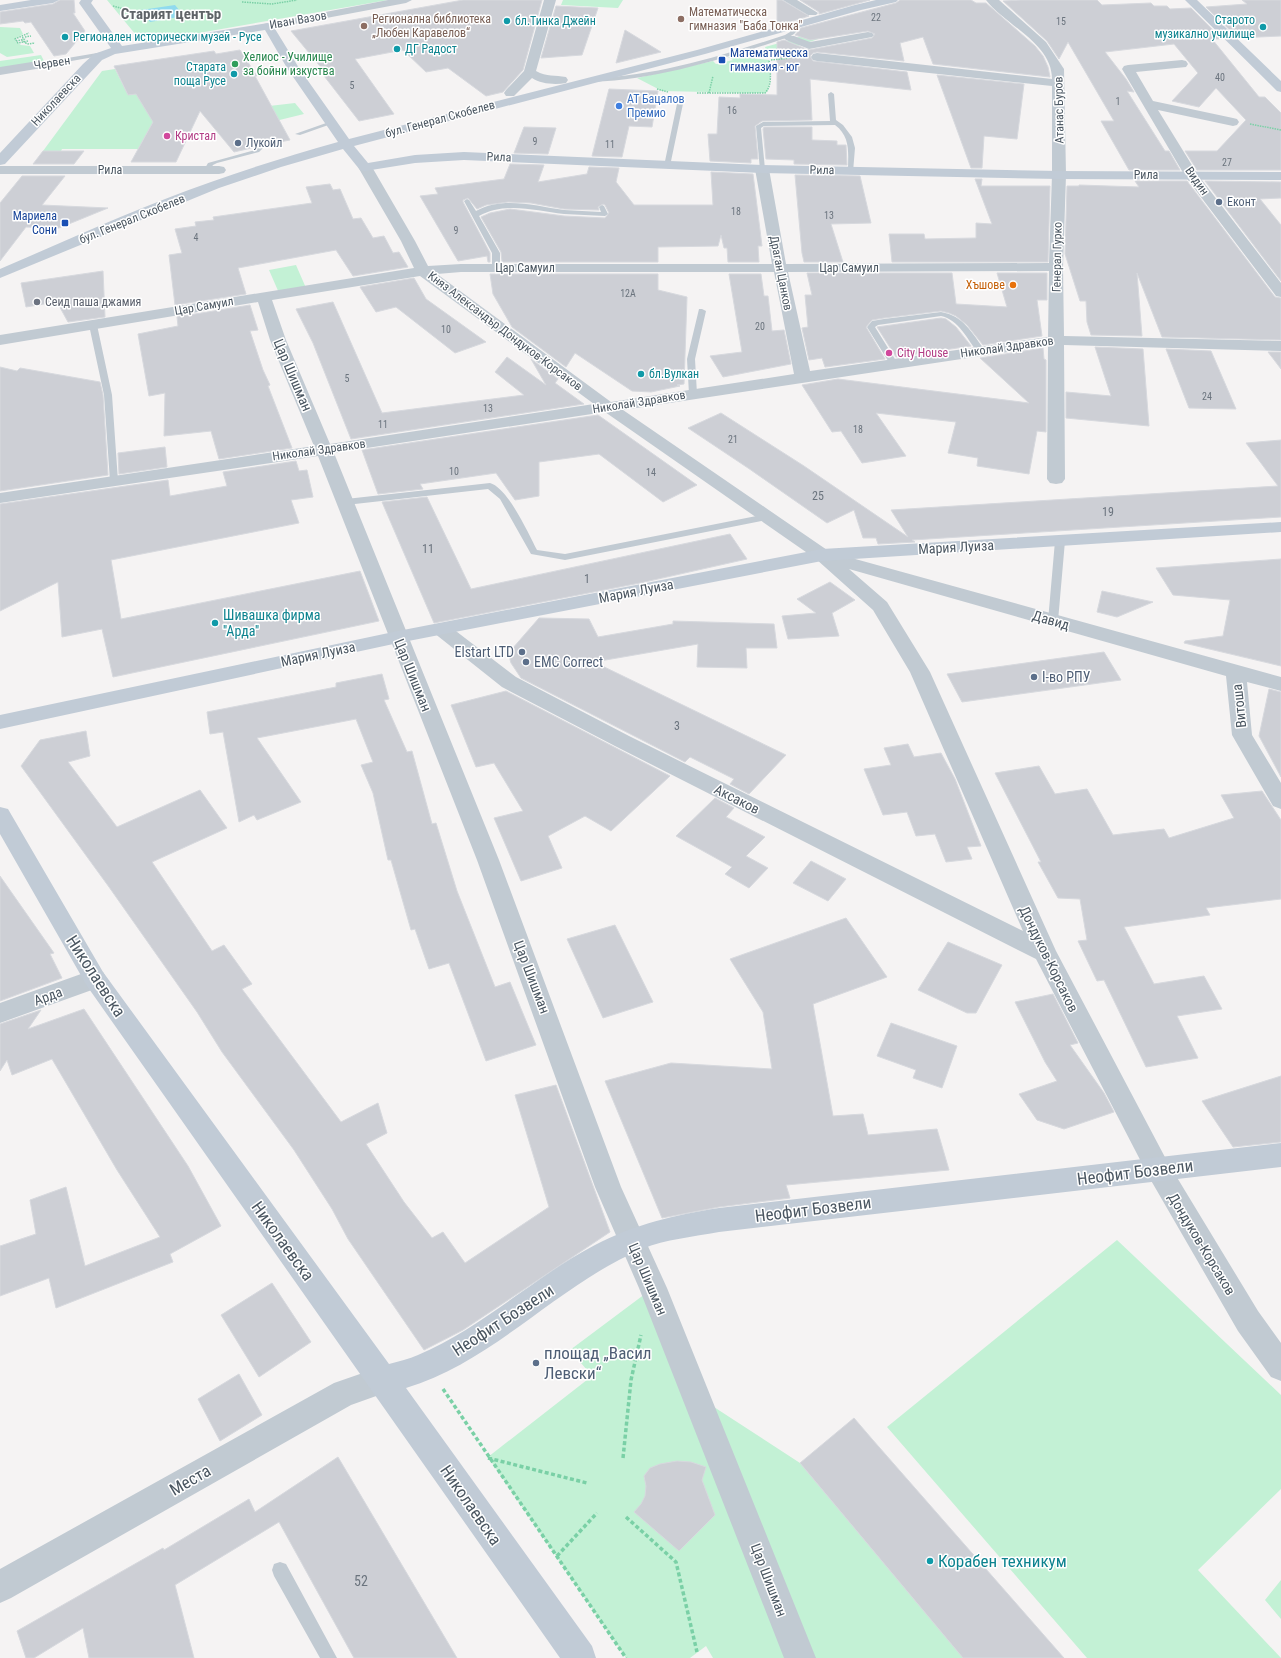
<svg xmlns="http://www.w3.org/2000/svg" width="1281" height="1658" font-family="'Roboto Condensed',sans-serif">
<rect width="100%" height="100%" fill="#f5f3f3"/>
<!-- green -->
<path fill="#c3f1d5" d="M107 0H388L147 42 141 41Z
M563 0H623L618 8 561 5Z
M0 27 20 28 23 34 15 39V41L21 45 30 46 34 53 7 57 0 53Z
M813 31 821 38 792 48 789 58H768L765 47 794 39Z
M41 55 44 61 0 68V61Z
M734 56 769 60 770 78 768 90 765 93H752L662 91 637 78 713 61 716 64 733 60 728 57Z
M115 69 128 95 153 92V122L138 149H62L61 151H43L102 71Z
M295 103 304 114 243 129 236 110Z
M296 265 306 288 279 293 269 270Z
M1117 1240 1281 1395V1489L1198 1570 1281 1658H1087L887 1427Z
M653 1288 697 1396 800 1463 963 1658H713L706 1646 690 1658H626L488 1457 592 1376 570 1350Z
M1281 1580V1619L1265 1600Z"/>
<!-- water -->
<path fill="#90daee" d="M175 5 184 16 150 22 141 10Z"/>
<!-- building -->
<path fill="#cdcfd5" stroke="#d7d9de" d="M60 0H74L75 13H73L85 31 66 54 54 56 31 22 25 23 23 21 0 24V12L53 4Z
M463 0H542L523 70 503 92 486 96 448 68 426 72 403 50 355 59 394 114 359 121 321 72 324 71 291 31Z
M777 0H782L809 16 777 26Z
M800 0H870L819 14V12Z
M900 0H971L976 3H986L1035 46 1043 56 1048 67 1050 77 933 64 923 37 900 43 904 61 817 52 813 53 810 56 813 61 907 72 911 90 810 79 812 120 762 121 755 126 758 159H751V163L710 161 708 134H717L719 97 740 98V94L777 95V42L784 40 809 50 872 38 875 34 868 31 810 40 795 35 801 28 896 3Z
M1021 0H1097L1102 5 1151 3 1154 6H1167L1170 9 1191 8 1222 39H1212L1259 97H1265L1281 113V170H1197L1185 151H1217L1246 120 1216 88 1199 107 1172 101 1198 73 1174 44 1105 52 1126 79 1134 92 1127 91 1165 151H1169L1180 170H1129L1101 121H1114L1068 42 1059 59 1047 41 1003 1Z
M1242 0H1281V36L1238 38 1206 7 1247 4Z
M556 6 598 8 582 55 541 58Z
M625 30 661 52 616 63Z
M240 50 257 76H255L290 140 274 143 278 140 274 137 264 140 256 147 234 152 200 111 176 162H131L153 122 136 94 128 95 114 66 214 51 216 54Z
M937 75 1024 84 1017 139 984 136 982 168H971Z
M609 89 658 91 652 127 629 126 622 157 592 156Z
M524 127 556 128 548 154 514 153Z
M764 127H812V140L837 141V145H846L847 165 794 164V160L766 159 763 129Z
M43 151H84L74 164H33Z
M510 164 544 165 538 182 587 174 589 167 619 168 616 182 634 205H713L711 172 753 174 762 246H758L759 262H728L727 248H724L721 235 718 246 658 247V262H502L501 252 481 217 490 213 510 209 564 216 605 218 609 213 605 205 603 204 598 207 599 210 564 209 531 203 508 202 486 205 477 209 468 198 463 200V202L490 253V262H488L487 256 458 261 420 196 438 194 435 188 504 179Z
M795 175 860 176 871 223 831 224 843 262H804L802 253Z
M22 176H65L42 205 108 208 59 228 26 227 0 261V203Z
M975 179H982L981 186H1050L1048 262H892L889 234H924L925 239 976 238V223L992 224Z
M1135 181H1187L1275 297 1281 298V340L1162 337 1137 273 1142 336 1091 335 1087 322 1086 301H1080L1065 254 1067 186H1079V185L1139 187Z
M1205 181 1281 182V198L1260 199 1281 225V281Z
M330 184 333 190 340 189 353 219 361 218 373 238 384 236 393 253 399 252 408 267 353 276 336 250 238 268 246 294 175 305 169 255 182 253 175 229 196 226 195 222 214 220 213 217 312 203 306 187Z
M103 271 105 317 68 322 57 302 26 307 21 283Z
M807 273H952L956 304 1007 307 997 273H1047V300H1037L1042 336 983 345 967 325 956 316 949 313 941 311 884 318 872 320 866 327 885 359 825 367 822 358 809 360 802 328 808 327 805 295H812Z
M490 274H658V290L687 297 684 384 677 385 680 386 651 392 632 391 575 353 566 367 512 327 493 294Z
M729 274H761L764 296H768L772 331 784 330 791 364 723 377 710 356 742 352Z
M414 278 426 299 486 342 455 353 396 307 376 312 360 287Z
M333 302 382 413 524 395 495 372 507 357 546 385 531 359 558 379 555 383 584 404 351 439 313 343 296 309Z
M250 305 258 330 250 331 263 370 270 385 268 386 292 448 219 459 211 431 164 436 165 393 149 396 138 334 178 326 177 317Z
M941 318 946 319 956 327 971 346 896 357 877 327Z
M1095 347 1143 349 1149 426 1066 418V392L1111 396Z
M1043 348 1044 359 1046 360V432L1037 431 1029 474 977 466 978 458 948 453 956 422 876 413 906 456 862 463 841 431 832 432 802 385 838 379 1029 403 980 358Z
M1166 349 1211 351 1236 409 1189 408Z
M1268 352H1281V369Z
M0 367 17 371 20 368 100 382 103 395 108 475 0 491Z
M721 413 804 466 908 537 891 510 1278 486 1246 443 1281 440V517L912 540 915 542 878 544 876 538H863L854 510 827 523 748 468 688 428Z
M598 415 697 485 663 502 599 454 539 462V496L515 500 496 473 420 484 423 489 378 494 362 450Z
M165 447 167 467 119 474 118 453Z
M296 461 299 471 307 470 313 497 291 500 299 523 111 560 121 619 360 571 379 621 113 677 102 629 62 637 58 582 0 611V504L168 480 170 496 227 486 223 472Z
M427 497 471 589 730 534 747 559 640 583 434 623 382 502Z
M1281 559V666L1184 643 1185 641 1223 636 1230 600 1173 595 1156 568Z
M830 582 855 600 832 613 839 636 788 639 782 616 816 613 797 599Z
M1102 591 1153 602 1117 617 1097 612Z
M539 618 589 619 598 637 673 624V621L774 624 777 648H746L747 668 697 667 698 644 594 662 786 755 749 794 730 784 734 779 690 757 685 762 521 678 511 663 509 656 512 649Z
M1104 652 1121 680 962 702 947 674Z
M382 674 389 699 384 700 407 752 412 751 432 824 436 823 457 891 495 987 510 982 536 1045 486 1061 449 963 429 969 415 929 411 930 391 860H388L373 793 361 765 373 762 356 719 257 738 301 802 257 820 254 815 239 822 223 732 210 734 207 712 336 687V683Z
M1269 689 1281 692V777L1259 736Z
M506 691 670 776 611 831 585 816 548 836 562 868 521 881 494 818 523 811 494 763 476 767 451 705Z
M86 731 90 756 68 762 117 827 200 790 227 828 152 862 212 951 224 945 252 984 242 989 341 1122 378 1103 387 1133 366 1144 404 1202 432 1238 443 1232 465 1263 549 1207 515 1095 556 1085 610 1232 463 1330 424 1350 348 1239 332 1209 294 1150 222 1052 197 1012 109 887 21 766 40 740Z
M908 744 914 757 941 753 955 779 981 846 967 847 972 859 946 862 935 834 916 836 907 812 883 815 864 769 891 765 884 748Z
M1039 766 1055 794 1087 789 1113 835 1164 829 1169 838 1234 818 1221 795 1262 791 1281 820V899L1206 908 1210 915 1124 927 1154 984 1204 976 1222 1009 1177 1016 1198 1058 1146 1067 1104 980 1097 981 1078 941 1087 940 1080 899 1058 898 1038 862H1041L995 773Z
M715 798 734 808 726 817 765 837 746 856 768 868 749 888 725 874 732 867 676 836Z
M811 861 846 879 828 901 793 883Z
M0 876 54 953 50 954 62 978 0 1001Z
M846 918 887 977 813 1004 833 1116 863 1114 868 1135 937 1129 949 1170 786 1185 790 1198 719 1207 662 1218 605 1081 671 1063 772 1069 763 1012 730 959Z
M615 925 653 1002 603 1018 567 939Z
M948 942 1002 965 976 1013H967L918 990Z
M1053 994 1078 1043 1070 1045 1104 1093 1114 1112 1064 1129 1037 1120 1019 1094 1057 1081 1045 1062 1015 1002Z
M84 1009 188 1166 221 1226 170 1254 173 1262 56 1308 49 1278 0 1296V1246L36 1234 30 1200 66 1187 85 1266 160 1237 117 1170 52 1059 12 1075 7 1060 0 1071V1024L41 1010 28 1029Z
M891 1023 957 1046 942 1088 913 1078 916 1070 877 1056Z
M1281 1076V1142L1233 1147 1202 1101Z
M272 1283 311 1342 259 1377 221 1315Z
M239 1374 262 1415 220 1441 198 1399Z
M854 1418 872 1439 1064 1658H963L800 1463Z
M338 1457 457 1658H354L279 1522 175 1585 194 1658H89L83 1628 34 1658H26L17 1631 163 1548 164 1550 249 1499 255 1512Z
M677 1461 691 1462 706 1467 702 1480 715 1515 679 1551 634 1512 641 1504 645 1496 646 1486 644 1476 650 1468 660 1464Z"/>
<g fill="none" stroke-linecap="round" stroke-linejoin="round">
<!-- path-far1 -->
<path stroke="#7ad0a6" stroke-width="1.5" stroke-dasharray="1.5 1" stroke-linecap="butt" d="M242 2 272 4 297 0
M113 6 124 9
M23 37 22 40 27 44 35 43
M25 37 31 36
M16 41 26 39
M28 41 18 43 15 39 29 33
M771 60 790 58
M748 67H770
M657 89 668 92
M697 93H765C773 85 770 70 769 60
M709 93 713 76
M1250 124 1281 130"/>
<!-- path -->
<path stroke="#7ad0a6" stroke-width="3.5" stroke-dasharray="4 2.5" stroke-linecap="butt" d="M443 1389 626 1658
M488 1458 587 1483
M623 1458 631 1380 641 1335
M626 1517 676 1562 697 1652
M557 1556 597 1513"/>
<!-- lane -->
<path fill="#c1cad2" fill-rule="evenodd" d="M799 22 804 23 794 34 789 37C726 58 660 79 593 82L590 80 593 78C659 76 723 55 785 35L790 32Z
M103 52 105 53V55L38 67 35 65 38 63Z
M831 92 834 94 836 120 843 125 852 137 855 148 853 172 848 171C848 153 851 137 835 125L764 126 761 128 765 169 760 170 756 126 763 122 830 121 828 94Z
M681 97 684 99 670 166 667 168 664 166 678 99Z
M329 122 334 123 300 135 295 134Z
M274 138 277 140 276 141 268 143 259 152 217 163 213 165 209 171 204 170 208 163 255 150 264 141Z
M467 199 469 200 476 211C503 196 535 206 564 210 576 211 588 211 601 212L599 207 602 205 604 206 608 214 605 216C591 215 578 215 564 214 536 211 506 201 479 216L500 253V268L496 270 492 268V253L464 201Z
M699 309H702L706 311 695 359 697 394 693 396 689 394 687 359Z
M941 312C964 316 971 332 984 349V353H978C968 340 958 319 941 316L878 325 875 327 898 364 894 366 890 364 867 327 872 321 884 319Z
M90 323H96L97 325 112 395 118 481 114 484 110 481 104 395 89 325Z
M490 483C508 488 528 533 537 550L565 554 767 514 771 517 767 520 565 560 531 554 500 499 488 489 346 505 342 502 346 499Z
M1060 538 1065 541 1058 621 1053 624 1048 621 1055 541Z
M280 1562 286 1564 337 1658H320L274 1576 272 1570 274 1564Z"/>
<!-- street -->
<path fill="#c1cad2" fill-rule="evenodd" d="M388 0H412L406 3 268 29 264 28 262 26 264 24 268 23Z
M544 0H556L536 71C547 77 555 75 566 77L568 80 566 83C555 85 541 84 532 78L514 96H506L504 93 506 90 524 71Z
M783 0H797L818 13 816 15H808Z
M986 0H999L1046 42 1064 69 1066 175 1063 267 1064 336 1281 341V351L1064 345 1065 479 1062 483 1056 484 1050 483 1047 479 1048 346 623 410 830 552 1281 677V691L1247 682 1252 735 1281 783V809L1273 806 1232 735 1226 676 849 569 887 602 930 672 1056 951 1167 1161 1258 1311 1281 1343V1381L1271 1377 1238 1331 1149 1177 1036 959 615 746 502 687 434 633 431 629 434 625 441 623 448 625 516 677 629 736 1023 931 910 672 873 610 816 559 605 412 334 453 499 860 621 1187 667 1288 816 1658H784L639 1288 595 1187 477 860 318 456 0 503V493L314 446 270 340 258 302 0 345V335L414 268 401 241 358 167 360 164H370L372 167 415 241 428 266 461 264H772L755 169 757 166H767L769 169 786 264 1049 263 1052 175V86L817 61 813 60 811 57 813 54 817 53 1052 79C1052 43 1005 25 986 0ZM1049 271 1048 337 810 371 788 272ZM461 272H774L794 374 611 402 437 274ZM420 276 594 404 330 444 286 340 272 300Z
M868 32 872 33 874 35 872 37 809 49 786 40 784 38 786 36H794L810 42Z
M1182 60 1186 61 1188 64 1186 67 1136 72 1153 101 1233 118 1237 119 1239 122 1237 125 1233 126 1158 110 1198 175 1281 283V297L1276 296 1185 176 1122 69 1124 66 1128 65Z
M38 61 42 62 44 65 42 68 0 75V67Z
M0 166H219L224 167 226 170 224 173 219 174H0Z
M95 969 103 972 107 979 103 986 0 1023V1003Z
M383 1366 393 1370 398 1380 393 1390 351 1405 11 1598 0 1603V1569L334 1383Z"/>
<!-- secondary -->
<path fill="#c1cbd6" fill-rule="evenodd" d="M31 0H59L53 3 0 11V5Z
M81 0H93L91 3 122 46 268 23 272 24 299 68 349 139 697 50 855 5 876 0H898L896 2 861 10 705 54 354 146 368 163 415 155 464 152 762 165 1059 171 1281 172V180L1059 179 762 173 464 160 415 163 365 171 360 170 343 149 281 167 219 188 0 278V269C70 239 139 207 211 182 253 167 295 154 338 142L287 68 265 30 115 54 102 60 5 164 0 165V153L83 64 94 54 111 48 79 3Z
M1185 0H1197L1281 81V92L1277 91Z
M1281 522V532L822 561 398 643 0 729V715L398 631 822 549Z
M0 807 8 809 103 972 389 1364C399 1361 409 1359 418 1355 482 1328 534 1277 595 1245 635 1224 675 1215 719 1208L1281 1143V1167L719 1232C693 1237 666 1239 642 1249 557 1285 495 1361 406 1388L592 1646 596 1658H560L87 986 0 834Z"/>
</g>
<!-- markers -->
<g fill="#8d6e63" stroke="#fff" stroke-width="1.5">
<circle cx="681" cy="19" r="4"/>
<circle cx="364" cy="26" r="4"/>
</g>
<g fill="#0f9aa8" stroke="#fff" stroke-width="1.5">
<circle cx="507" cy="21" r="4"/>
<circle cx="1263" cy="27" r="4"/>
<circle cx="65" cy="37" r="4"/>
<circle cx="397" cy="49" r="4"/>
<circle cx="234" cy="74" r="4"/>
<circle cx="641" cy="374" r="4"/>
<circle cx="215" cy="623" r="4"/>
<circle cx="930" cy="1561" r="4"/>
</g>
<g fill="#1a4fb4" stroke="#fff" stroke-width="1.5">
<rect x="718" y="56" width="8" height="8" rx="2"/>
<rect x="61" y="219" width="8" height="8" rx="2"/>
</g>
<circle fill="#2e9e5b" stroke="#fff" stroke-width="1.5" cx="235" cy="64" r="4"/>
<circle fill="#3f7fe0" stroke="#fff" stroke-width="1.5" cx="619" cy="106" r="4"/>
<g fill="#d1479c" stroke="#fff" stroke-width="1.5">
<circle cx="167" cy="136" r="4"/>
<circle cx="889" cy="353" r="4"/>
</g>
<g fill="#5c6f8a" stroke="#fff" stroke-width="1.5">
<circle cx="238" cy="143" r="4"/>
<circle cx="1219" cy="202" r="4"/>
<circle cx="522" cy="652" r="4"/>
<circle cx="526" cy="662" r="4"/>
<circle cx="1034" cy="677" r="4"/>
<circle cx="536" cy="1363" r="4"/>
</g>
<circle fill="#e8710a" stroke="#fff" stroke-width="1.5" cx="1013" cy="285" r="4"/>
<circle fill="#6b7280" stroke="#fff" stroke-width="1.5" cx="37" cy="302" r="4"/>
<g text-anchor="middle" stroke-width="3" stroke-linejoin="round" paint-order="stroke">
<!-- far-number labels -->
<g font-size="10" fill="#6b747e">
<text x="876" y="21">22</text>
<text x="1061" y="25">15</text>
<text x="1220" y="81">40</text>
<text x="352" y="89">5</text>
<text x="1118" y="105">1</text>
<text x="732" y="114">16</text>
<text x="535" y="145">9</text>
<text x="610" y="148">11</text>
<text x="1227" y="166">27</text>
<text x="736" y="215">18</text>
<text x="829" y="219">13</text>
<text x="456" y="234">9</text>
<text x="196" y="241">4</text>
<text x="628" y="297">12А</text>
<text x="760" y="330">20</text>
<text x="446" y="333">10</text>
<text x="347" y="382">5</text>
<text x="1207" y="400">24</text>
<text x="488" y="412">13</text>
<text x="383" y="428">11</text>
<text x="858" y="433">18</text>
<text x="733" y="443">21</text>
<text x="454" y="475">10</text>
<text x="651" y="476">14</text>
</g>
<!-- far-education labels -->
<g font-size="12" fill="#785e54" stroke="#fff" text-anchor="start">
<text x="689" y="16">Математическа<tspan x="689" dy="14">гимназия "Баба Тонка"</tspan></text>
<text x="372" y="23">Регионална библиотека<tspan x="372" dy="14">„Любен Каравелов“</tspan></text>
</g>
<!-- far-street labels -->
<g font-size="12" fill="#4a5661" stroke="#fff">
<text transform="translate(298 20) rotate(-10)" y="4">Иван Вазов</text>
<text transform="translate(52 63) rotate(-9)" y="4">Червен</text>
<text transform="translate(56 100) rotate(-47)" y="4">Николаевска</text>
<text transform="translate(1059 110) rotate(-91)" y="4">Атанас Буров</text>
<text transform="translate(440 119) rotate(-15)" y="4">бул. Генерал Скобелев</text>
<text transform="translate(499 157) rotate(2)" y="4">Рила</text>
<text x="110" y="174">Рила</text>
<text transform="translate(822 170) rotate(1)" y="4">Рила</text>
<text x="1146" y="179">Рила</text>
<text transform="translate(1197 181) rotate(55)" y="4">Видин</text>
<text transform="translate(132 219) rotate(-22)" y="4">бул. Генерал Скобелев</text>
<text transform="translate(1057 257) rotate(-89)" y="4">Генерал Гурко</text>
<text x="525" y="272">Цар Самуил</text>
<text x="849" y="272">Цар Самуил</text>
<text transform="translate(781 273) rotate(79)" y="4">Драган Цанков</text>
<text transform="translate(204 306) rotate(-10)" y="4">Цар Самуил</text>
<text transform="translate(505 331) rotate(37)" y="4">Княз Александър Дондуков-Корсаков</text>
<text transform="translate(1007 347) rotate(-8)" y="4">Николай Здравков</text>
<text transform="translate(639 402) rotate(-9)" y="4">Николай Здравков</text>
<text transform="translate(319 450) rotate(-8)" y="4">Николай Здравков</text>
</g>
<!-- far-culture labels -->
<g font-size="12" fill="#0d838f" stroke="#fff" text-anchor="start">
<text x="1255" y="24" text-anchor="end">Старото<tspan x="1255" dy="14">музикално училище</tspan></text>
<text x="515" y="25">бл.Тинка Джейн</text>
<text x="73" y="41">Регионален исторически музей - Русе</text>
<text x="405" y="53">ДГ Радост</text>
<text x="226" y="71" text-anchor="end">Старата<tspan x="226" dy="14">поща Русе</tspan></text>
<text x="649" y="378">бл.Вулкан</text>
</g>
<!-- far-transit labels -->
<g font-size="12" fill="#164399" stroke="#fff" text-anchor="start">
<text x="730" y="57">Математическа<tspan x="730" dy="14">гимназия - юг</tspan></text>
<text x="57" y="220" text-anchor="end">Мариела<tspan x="57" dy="14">Сони</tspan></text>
</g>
<!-- far-leisure labels -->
<g font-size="12" fill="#27864d" stroke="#fff" text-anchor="start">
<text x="243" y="61">Хелиос - Училище<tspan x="243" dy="14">за бойни изкуства</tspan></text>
</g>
<!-- far-shop labels -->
<g font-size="12" fill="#366cbe" stroke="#fff" text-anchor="start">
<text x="627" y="103">АТ Бацалов<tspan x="627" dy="14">Премио</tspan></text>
</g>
<!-- far-hotel labels -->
<g font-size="12" fill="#b23c85" stroke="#fff" text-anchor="start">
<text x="175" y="140">Кристал</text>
<text x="897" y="357">City House</text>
</g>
<!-- far-service labels -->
<g font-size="12" fill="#4e5e75" stroke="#fff" text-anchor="start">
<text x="246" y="147">Лукойл</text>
<text x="1227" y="206">Еконт</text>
</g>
<!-- far-food labels -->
<g font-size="12" fill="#c56008" stroke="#fff" text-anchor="end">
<text x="1005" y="289">Хъшове</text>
</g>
<!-- far-worship labels -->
<g font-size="12" fill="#5b616d" stroke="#fff" text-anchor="start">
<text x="45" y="306">Сеид паша джамия</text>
</g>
<!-- number labels -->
<g font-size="12" fill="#6b747e">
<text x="818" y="500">25</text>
<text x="1108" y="516">19</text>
<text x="428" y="553">11</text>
<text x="587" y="583">1</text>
<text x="677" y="730">3</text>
</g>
<!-- street labels -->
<g font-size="14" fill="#4a5661" stroke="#fff">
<text transform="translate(293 375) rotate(67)" y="5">Цар Шишман</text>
<text transform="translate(956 547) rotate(-3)" y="5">Мария Луиза</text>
<text transform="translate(636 591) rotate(-11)" y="5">Мария Луиза</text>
<text transform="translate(1051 620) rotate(16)" y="5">Давид</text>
<text transform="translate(318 654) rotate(-12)" y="5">Мария Луиза</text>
<text transform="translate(413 675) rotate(68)" y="5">Цар Шишман</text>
<text transform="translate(1239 706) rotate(-96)" y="5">Витоша</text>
<text transform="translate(737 799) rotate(27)" y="5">Аксаков</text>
<text transform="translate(1049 959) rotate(64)" y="5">Дондуков-Корсаков</text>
<text transform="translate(532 977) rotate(69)" y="5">Цар Шишман</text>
<text transform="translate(48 996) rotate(-20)" y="5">Арда</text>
<text transform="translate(1202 1244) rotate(59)" y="5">Дондуков-Корсаков</text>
<text transform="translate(648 1279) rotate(67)" y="5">Цар Шишман</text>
<text transform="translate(769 1580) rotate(69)" y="5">Цар Шишман</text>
</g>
<!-- culture labels -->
<g font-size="14" fill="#0d838f" stroke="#fff" text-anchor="start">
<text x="223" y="620">Шивашка фирма<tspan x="223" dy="16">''Арда''</tspan></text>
</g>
<!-- service labels -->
<g font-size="14" fill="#4e5e75" stroke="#fff" text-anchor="start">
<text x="514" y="657" text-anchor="end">Elstart LTD</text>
<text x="534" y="667">EMC Correct</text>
<text x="1042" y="682">I-во РПУ</text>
</g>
<!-- near-number labels -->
<g font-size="14" fill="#6b747e">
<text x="361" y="1586">52</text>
</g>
<!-- far-district labels -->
<g font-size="15" font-weight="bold" fill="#5f6368" stroke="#fff">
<text x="171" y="19">Старият център</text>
</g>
<!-- near-street labels -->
<g font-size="17" fill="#4a5661" stroke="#fff">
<text transform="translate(96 976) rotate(57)" y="6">Николаевска</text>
<text transform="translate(1135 1172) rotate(-7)" y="6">Неофит Бозвели</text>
<text transform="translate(813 1209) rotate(-7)" y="6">Неофит Бозвели</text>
<text transform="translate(283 1241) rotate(54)" y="6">Николаевска</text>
<text transform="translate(503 1320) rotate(-33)" y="6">Неофит Бозвели</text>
<text transform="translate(190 1480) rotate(-30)" y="6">Места</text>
<text transform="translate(471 1505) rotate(55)" y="6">Николаевска</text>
</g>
<!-- near-service labels -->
<g font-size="17" fill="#4e5e75" stroke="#fff" text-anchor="start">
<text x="544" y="1359">площад „Васил<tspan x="544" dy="20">Левски“</tspan></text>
</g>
<!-- near-culture labels -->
<g font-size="17" fill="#0d838f" stroke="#fff" text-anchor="start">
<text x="938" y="1567">Корабен техникум</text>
</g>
</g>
</svg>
